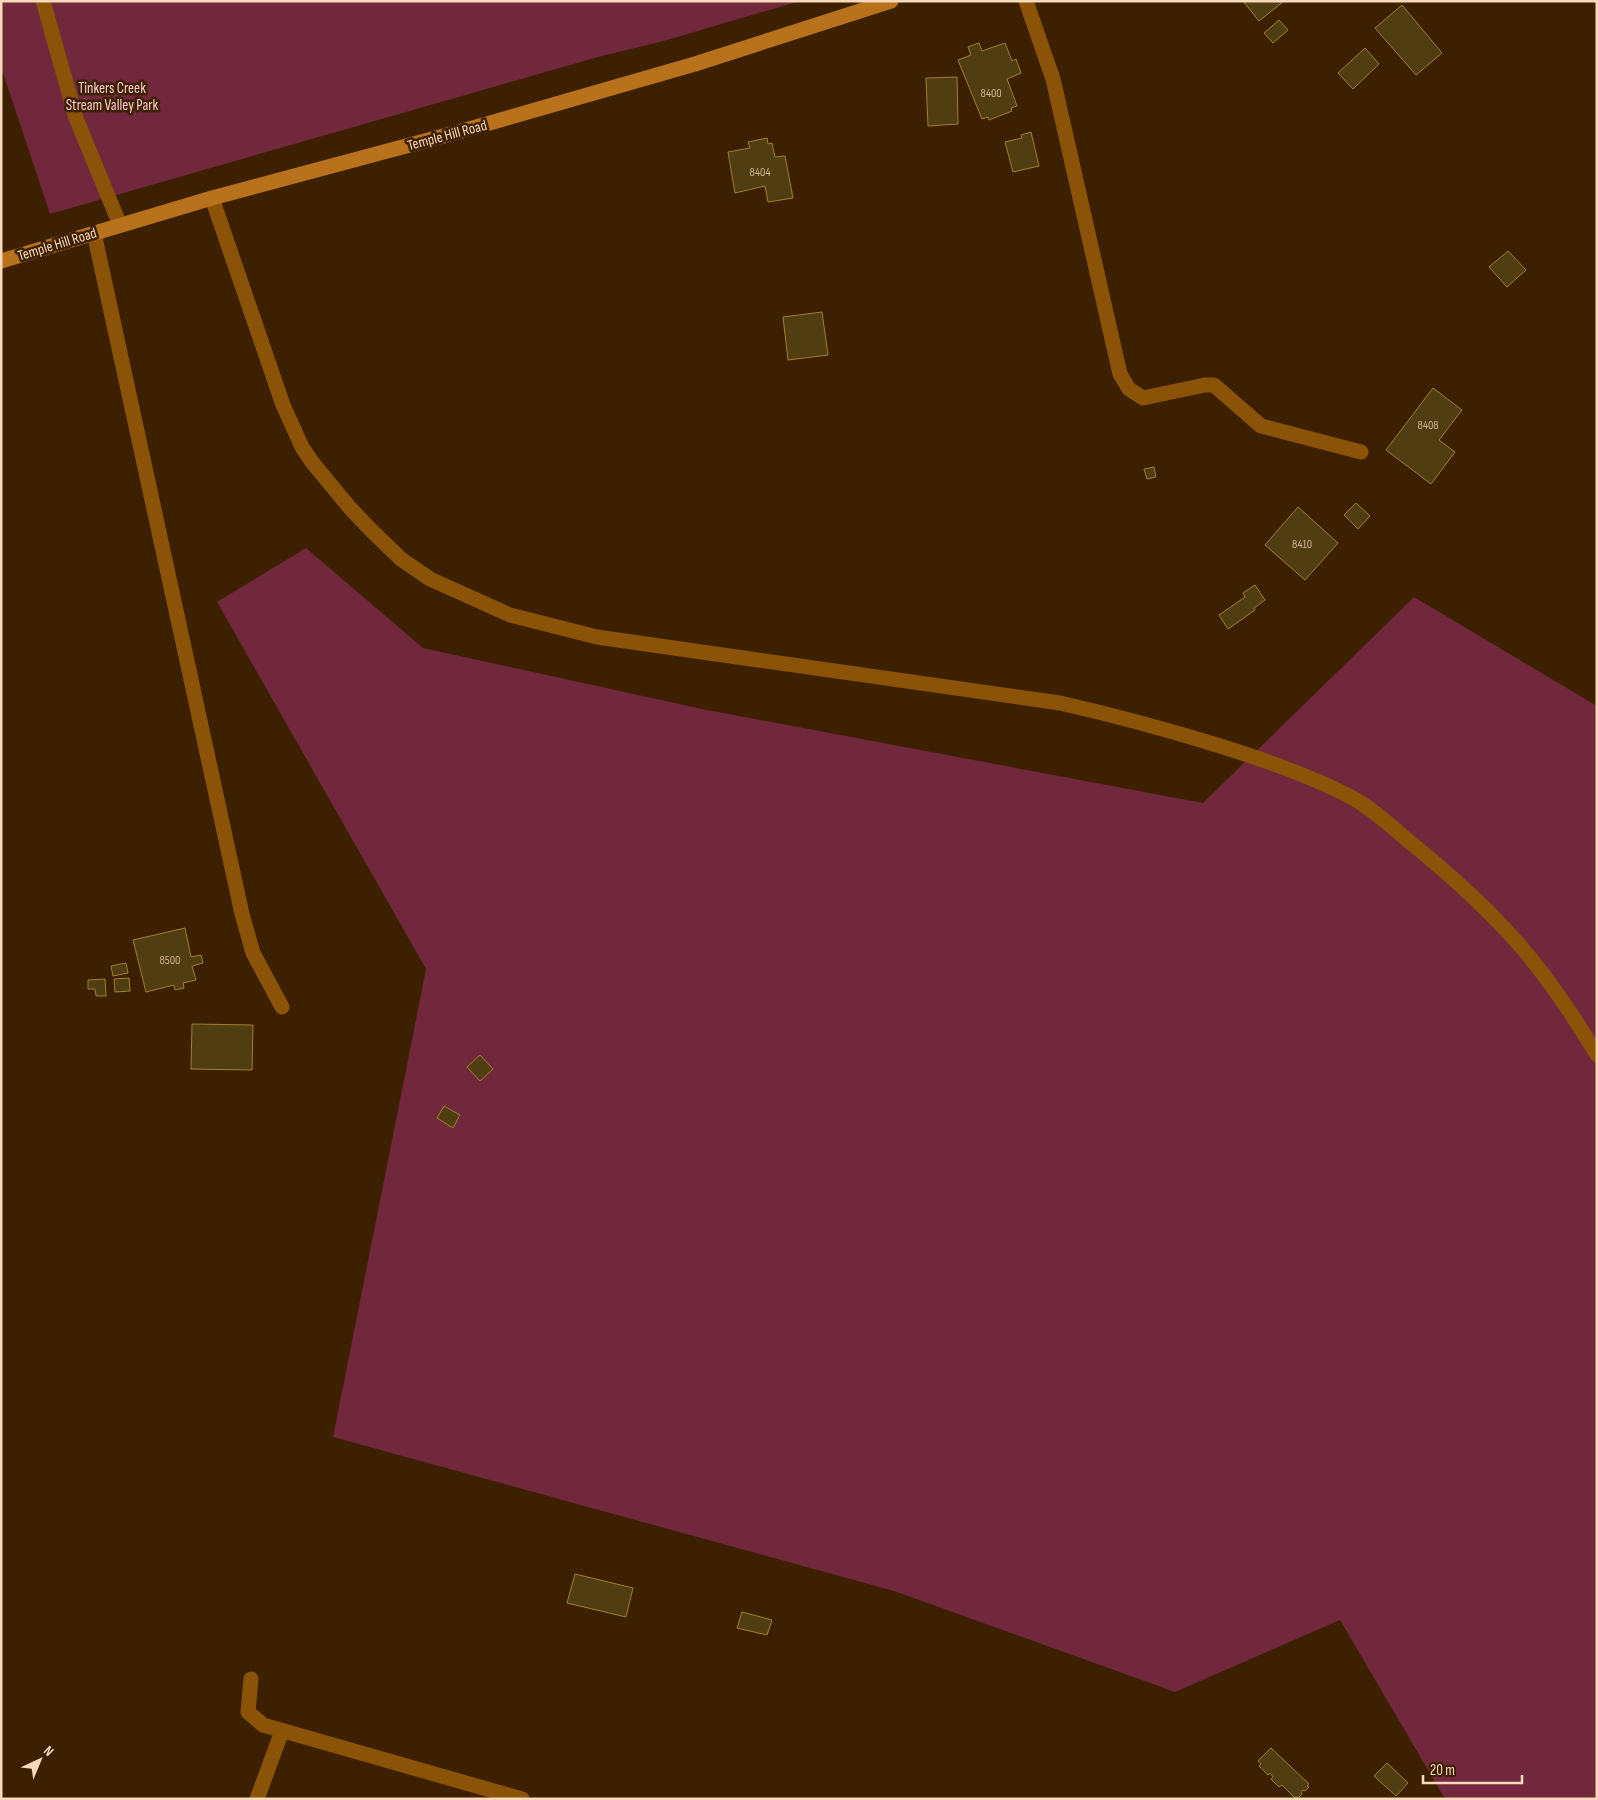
<svg xmlns="http://www.w3.org/2000/svg" width="1598" height="1800" font-family="'Sofia Sans Condensed',sans-serif">
<rect width="100%" height="100%" fill="#3d2000"/>
<!-- green -->
<path fill="#71273c" d="M1 1H800L660 42 598 57 50 214 1 67Z
M306 548 423 648 702 709 1203 803 1414 597 1597 706V1799H1445L1340 1620 1175 1692 894 1591 333 1437 426 969 217 602Z"/>
<!-- building -->
<path fill="#503e12" stroke="#a27f2c" d="M1243 1H1284L1259 21Z
M1402 5 1442 53 1416 75 1375 28Z
M1279 20 1288 30 1273 43 1264 33Z
M979 43 982 51 1005 43 1012 61 1016 59 1021 73 1007 79 1017 106 1011 108 1012 111 989 120 988 117 982 119 958 60 971 55 968 47Z
M1365 48 1379 64 1353 89 1338 73Z
M957 77 958 124 928 126 926 78Z
M1031 132 1039 166 1013 172 1005 142 1022 138 1021 135Z
M767 138 768 144 772 143 775 157 785 156 793 198 768 202 765 186 735 193 728 152 750 148 748 142Z
M1508 251 1526 270 1507 287 1489 267Z
M822 312 828 355 788 360 783 317Z
M1433 388 1462 410 1439 440 1455 452 1431 484 1386 450Z
M1154 467 1156 477 1147 479 1144 469Z
M1356 503 1370 516 1358 529 1344 515Z
M1298 507 1338 543 1305 580 1265 545Z
M1255 585 1265 600 1254 608 1255 610 1228 629 1219 615 1245 597 1243 593Z
M185 928 191 957 201 955 203 963 192 966 196 980 183 983 184 988 175 990 174 985 146 992 133 940Z
M126 963 128 973 113 976 111 966Z
M129 978 130 991 115 992 114 979Z
M105 979 106 996H96L95 989H88V980Z
M192 1024 253 1025 252 1070 191 1069Z
M480 1055 493 1069 480 1081 467 1067Z
M444 1106 460 1115 453 1128 437 1118Z
M575 1574 633 1588 626 1617 567 1603Z
M742 1612 772 1620 767 1635 737 1628Z
M1271 1748 1309 1784 1307 1786 1309 1787 1305 1791 1303 1790 1301 1792 1302 1794 1298 1798 1296 1797 1295 1798 1282 1785 1279 1787 1271 1779 1273 1777 1270 1773 1268 1775 1259 1766 1261 1764 1258 1761Z
M1387 1763 1408 1783 1396 1796 1374 1776Z"/>
<g fill="none" stroke-linecap="round" stroke-linejoin="round">
<!-- minor -->
<path stroke="#8a5307" stroke-width="15" d="M43 1 76 118 120 225
M1026 1 1053 79 1120 374 1129 389 1143 398 1205 385H1214L1261 426 1361 452
M212 198 283 405 302 447 312 462 350 508 372 531 401 559 430 579 510 615 597 637 1060 703C1113 715 1165 729 1217 745 1262 759 1309 775 1351 797 1373 809 1392 827 1411 843 1443 869 1475 897 1503 927 1540 965 1570 1010 1597 1055
M94 233 242 914 253 953 282 1007
M251 1679 248 1712 263 1725 522 1799
M257 1799 282 1731"/>
<!-- major -->
<path stroke="#b7721b" stroke-width="15" d="M1 261 212 198 462 131 695 64 891 1"/>
</g>
<g text-anchor="middle" stroke-width="5" stroke-linejoin="round" paint-order="stroke">
<!-- number labels -->
<g font-size="12" fill="#cfb291">
<text x="991" y="97">8400</text>
<text x="760" y="176">8404</text>
<text x="1428" y="429">8408</text>
<text x="1302" y="548">8410</text>
<text x="170" y="964">8500</text>
</g>
<!-- park labels -->
<g font-size="15" fill="#fec8d2" stroke="#3d2000">
<text x="112" y="93">Tinkers Creek<tspan x="112" dy="17">Stream Valley Park</tspan></text>
</g>
<!-- street labels -->
<g font-size="15" fill="#f9d9bb" stroke="#3d2000">
<text transform="translate(447 135) rotate(-15)" y="5">Temple Hill Road</text>
<text transform="translate(57 244) rotate(-17)" y="5">Temple Hill Road</text>
</g>
</g>
<!-- border -->
<rect width="1598" height="1800" fill="none" stroke="#f9d9bb" stroke-width="5"/>
<!-- north arrow -->
<g transform="translate(40 1760) rotate(44)" stroke="#3d2000" stroke-width="4" paint-order="stroke">
<path d="M0-4L9 19L0 12L-9 19Z" fill="#f9d9bb"/>
<text y="-8" font-size="14" font-weight="bold" text-anchor="middle" fill="#f9d9bb">N</text>
</g>
<!-- scale -->
<path d="M1423 1775v8h99v-8" fill="none" stroke="#f9d9bb" stroke-width="2.5"/>
<text x="1430" y="1775" font-size="15" fill="#f9d9bb" stroke="#3d2000" stroke-width="4" paint-order="stroke">20 m</text>
</svg>
